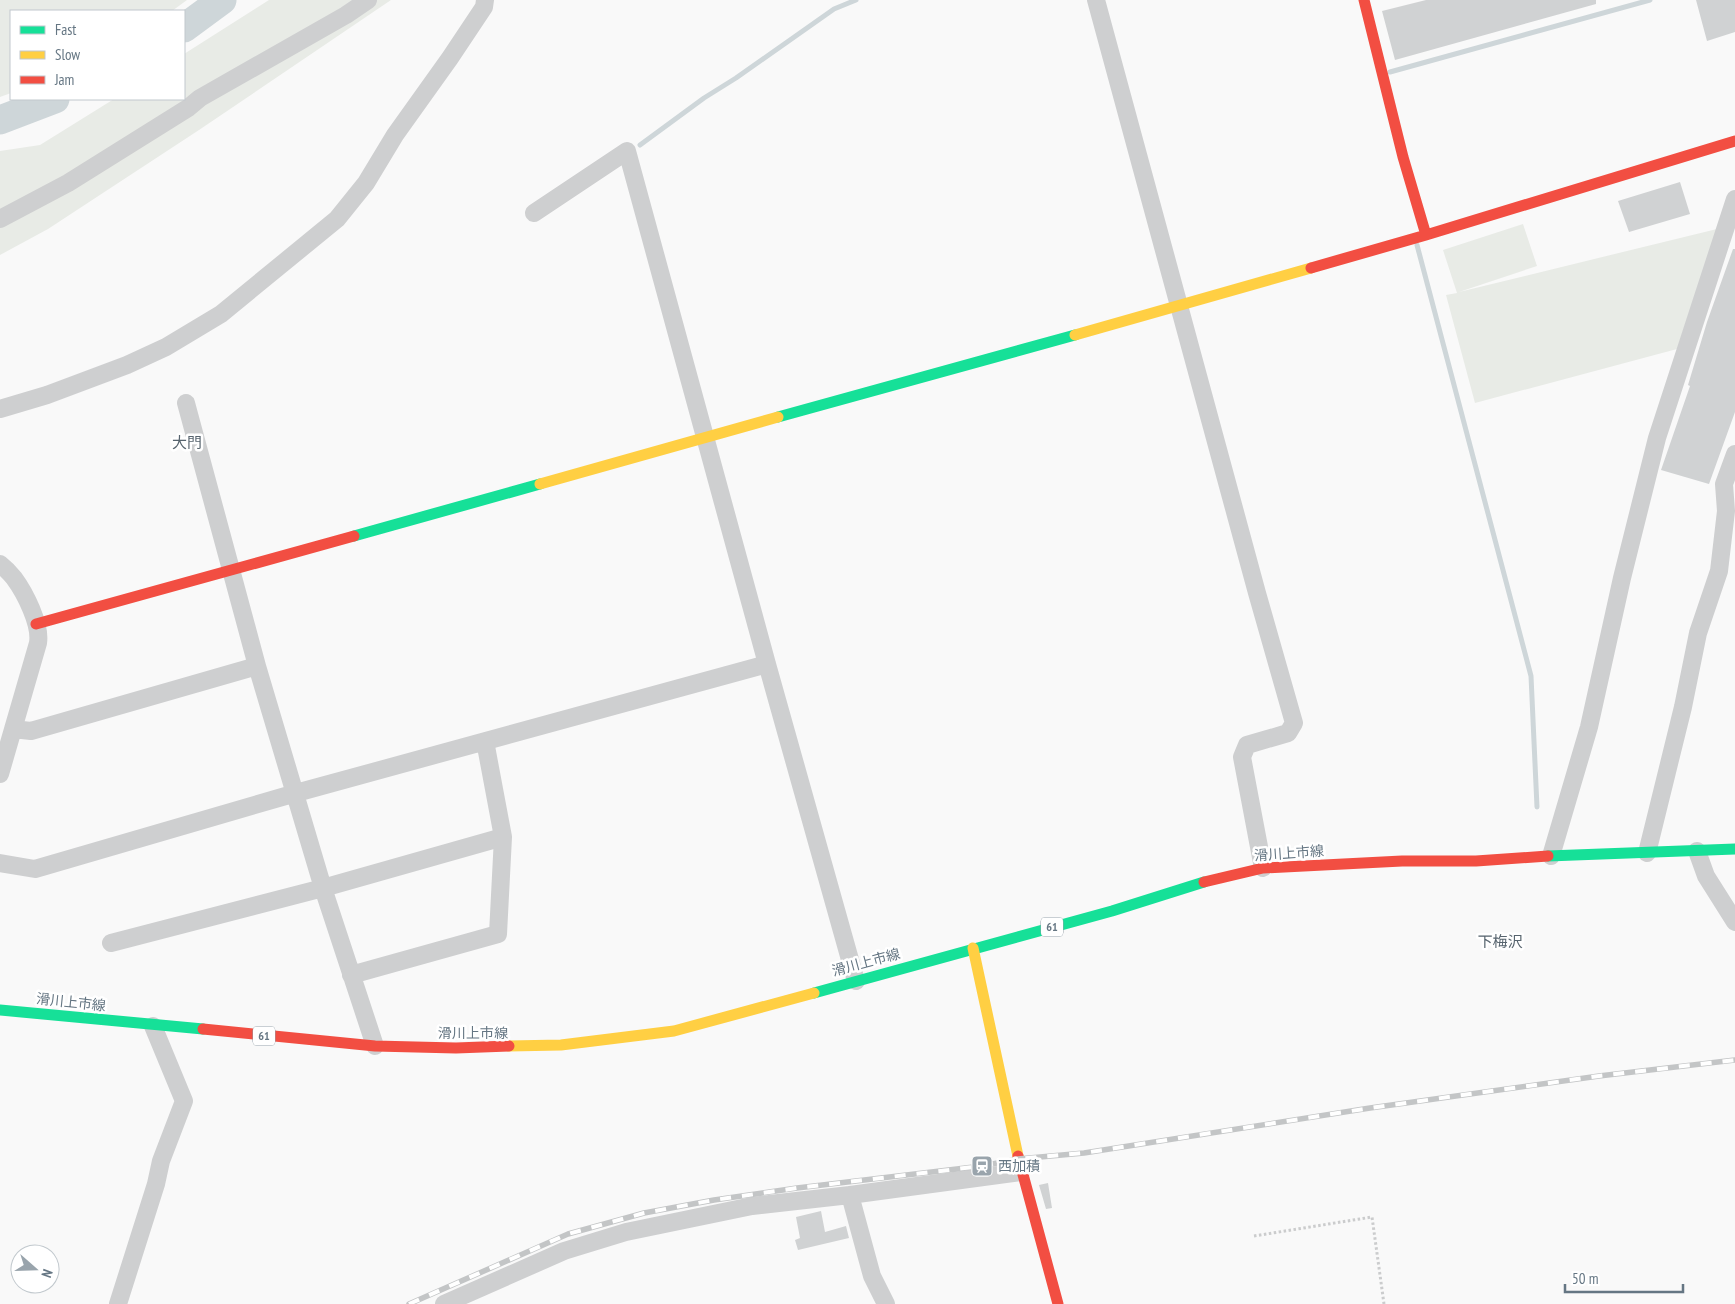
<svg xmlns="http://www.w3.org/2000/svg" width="1735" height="1304" font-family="'PT Sans Narrow','Noto Sans JP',sans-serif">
<rect width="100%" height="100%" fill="#f9f9f9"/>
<!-- green -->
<path fill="#e8ebe6" d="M0 0H187L172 11H11V93L0 97Z
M269 0H391L199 130 48 229 0 255V151L40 145 114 99H184V54Z
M1523 224 1537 266 1459 292 1717 229 1677 349 1475 403 1446 295 1457 293 1443 250Z"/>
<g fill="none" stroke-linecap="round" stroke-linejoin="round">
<!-- stream -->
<path stroke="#ced6d9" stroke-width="5" d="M1390 72 1650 0
M640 145 704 98 736 78 834 9 856 0
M1417 245 1531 676 1537 807"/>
<!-- river -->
<path stroke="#ced6d9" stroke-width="29" d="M184 28 222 0
M0 120 55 99"/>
</g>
<!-- building -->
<path fill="#d0d2d3" d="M1426 0H1596V4L1395 60 1382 11Z
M1696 0H1735V32L1707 41Z
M1680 182 1690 214 1629 232 1618 201Z
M1733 249H1735V412L1709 484 1661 470 1690 386 1688 385 1707 322Z
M1048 1183 1052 1208 1046 1209 1039 1185Z
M821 1211 825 1232 846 1226 849 1238 798 1250 795 1240 800 1238 796 1217Z"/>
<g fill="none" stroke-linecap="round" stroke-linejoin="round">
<!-- path -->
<path stroke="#cbcccd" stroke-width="3" stroke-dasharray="2.5 2.5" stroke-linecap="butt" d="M1254 1236 1372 1217 1384 1304"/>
<!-- street -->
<path stroke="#cecfd0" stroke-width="18" d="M1096 0 1257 593 1294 723 1288 733 1247 745 1242 757 1263 868
M534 213 627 151 767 664 856 981
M0 219 68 183 188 108 200 98 346 15 368 0
M186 403 257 666 323 888 375 1046
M0 409 47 395 127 365 166 347 221 314 337 219 366 183 395 135 450 58 484 7 485 0
M0 564C5 568 10 573 14 578 25 593 41 624 38 643L0 774
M13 729 31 731 257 666
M1697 851 1706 876 1735 922
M1647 853 1683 707 1698 633 1719 571 1726 511 1724 484 1735 454
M1551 856 1589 727 1622 578 1657 438 1735 199
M0 863 35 869 296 793 767 664
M111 943 323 888 503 837
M351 975 498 934 503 837 485 741
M118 1304 156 1184 161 1161 184 1101 153 1026
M444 1304 564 1251 626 1232 752 1206 850 1195
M886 1304 872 1276 850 1195 1021 1172"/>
<!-- fast -->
<path stroke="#16e098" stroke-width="11" d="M778 417 1075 335
M354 536 540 484
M1548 856 1735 849
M814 993 1112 911 1204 882
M0 1010 203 1029"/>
<!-- slow -->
<path stroke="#ffcf43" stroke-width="11" d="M1075 335 1311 268
M540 484 778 417
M973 948 1018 1156
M509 1046 561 1045 674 1031 814 993"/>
<!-- jam -->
<path stroke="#f24e42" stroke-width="11" d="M1364 0 1403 157 1426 235
M1311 268 1426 235 1735 141
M36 624 354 536
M1204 882 1263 868 1402 861H1476L1548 856
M203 1029 375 1046 456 1048 509 1046
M1018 1156 1058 1304"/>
<!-- rail casing -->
<g stroke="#c3c5c6" stroke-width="5.5">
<path id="rail" d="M409 1304 568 1234 644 1213 714 1200 797 1188 982 1166 1018 1159 1084 1153 1370 1108 1599 1076 1735 1060"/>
</g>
<!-- rail -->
<use href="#rail" stroke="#fff" stroke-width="4" stroke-dasharray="11" stroke-linecap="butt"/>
</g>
<!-- icons -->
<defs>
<g id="station-square" transform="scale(1.125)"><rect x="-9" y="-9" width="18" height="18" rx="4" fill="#99a4ac" stroke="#fff"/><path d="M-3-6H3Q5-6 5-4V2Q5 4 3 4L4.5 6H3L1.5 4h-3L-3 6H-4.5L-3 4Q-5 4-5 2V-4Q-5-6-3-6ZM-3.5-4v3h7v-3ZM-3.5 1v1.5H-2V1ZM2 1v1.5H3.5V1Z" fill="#fff"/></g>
</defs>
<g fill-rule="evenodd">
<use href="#station-square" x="982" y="1166"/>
</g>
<g text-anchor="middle" stroke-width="5" stroke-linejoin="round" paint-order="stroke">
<!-- shield labels -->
<g fill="#fff" stroke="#939fa8" stroke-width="1">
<rect x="1041" y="917.5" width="22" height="19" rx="4"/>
<rect x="253" y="1026.5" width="22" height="19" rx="4"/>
</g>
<g font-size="12" font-weight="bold" fill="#657683">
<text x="1052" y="931">61</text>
<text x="264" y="1040">61</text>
</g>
<!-- street labels -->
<g font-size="14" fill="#657683" stroke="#fff">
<text transform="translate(1289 853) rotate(-4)" y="5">滑川上市線</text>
<text transform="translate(866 962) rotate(-15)" y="5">滑川上市線</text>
<text transform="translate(71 1002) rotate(6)" y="5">滑川上市線</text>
<text x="473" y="1038">滑川上市線</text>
</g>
<!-- poi labels -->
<g font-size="14" fill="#657683" stroke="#fff" text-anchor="start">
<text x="998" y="1171">西加積</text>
</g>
<!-- neighbourhood labels -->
<g font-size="15" fill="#57646e" stroke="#fff">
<text x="187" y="448">大門</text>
<text x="1500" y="947">下梅沢</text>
</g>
</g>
<!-- legend -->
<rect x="10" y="10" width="175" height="90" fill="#ffffff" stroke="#c1c8cd"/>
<rect x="20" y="26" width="25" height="8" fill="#16e098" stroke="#c1c8cd"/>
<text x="55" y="35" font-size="15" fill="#657683">Fast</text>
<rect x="20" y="51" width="25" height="8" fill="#ffcf43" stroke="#c1c8cd"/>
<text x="55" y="60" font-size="15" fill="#657683">Slow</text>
<rect x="20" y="76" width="25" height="8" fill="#f24e42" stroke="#c1c8cd"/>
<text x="55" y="85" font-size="15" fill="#657683">Jam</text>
<!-- north arrow -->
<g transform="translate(35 1269) rotate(110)"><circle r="24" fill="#ffffff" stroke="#c1c8cd"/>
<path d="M0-4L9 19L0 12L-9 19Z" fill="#99a4ac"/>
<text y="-8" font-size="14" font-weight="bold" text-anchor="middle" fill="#657683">N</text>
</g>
<!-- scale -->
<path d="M1565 1284v8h118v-8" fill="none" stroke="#657683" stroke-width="2.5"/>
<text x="1572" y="1284" font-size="15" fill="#657683" stroke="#ffffff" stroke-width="4" paint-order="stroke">50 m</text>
</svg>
